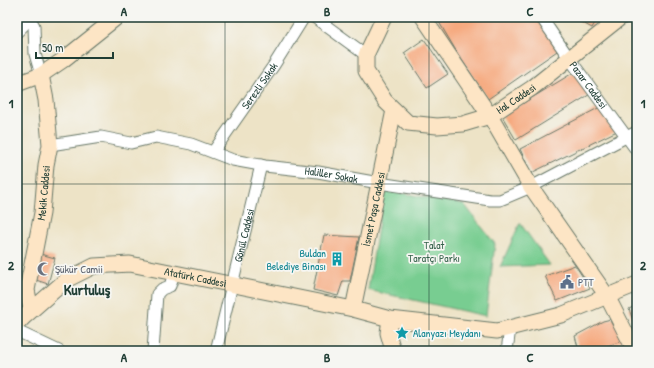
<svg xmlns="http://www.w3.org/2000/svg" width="654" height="368" font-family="'Patrick Hand',sans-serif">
<rect width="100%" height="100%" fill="#f6f6f2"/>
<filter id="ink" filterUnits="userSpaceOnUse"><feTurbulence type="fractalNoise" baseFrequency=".025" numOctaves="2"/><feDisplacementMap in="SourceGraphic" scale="8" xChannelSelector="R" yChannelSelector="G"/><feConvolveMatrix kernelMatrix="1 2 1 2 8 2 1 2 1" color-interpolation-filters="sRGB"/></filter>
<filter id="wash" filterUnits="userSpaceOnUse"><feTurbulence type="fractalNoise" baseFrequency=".012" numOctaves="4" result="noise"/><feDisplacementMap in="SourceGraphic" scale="16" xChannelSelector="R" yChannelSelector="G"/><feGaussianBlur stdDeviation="0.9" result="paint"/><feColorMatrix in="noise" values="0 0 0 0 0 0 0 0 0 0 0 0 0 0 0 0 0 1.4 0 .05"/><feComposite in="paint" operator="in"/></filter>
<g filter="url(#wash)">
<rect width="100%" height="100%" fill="#ede3c6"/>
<!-- green -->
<path fill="#78cd91" stroke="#4c8562" d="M384 190 464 204 495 244 486 316 368 290Z
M520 223 550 265 500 267Z"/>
<g id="blocks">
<!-- building -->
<path fill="#f6a97e" d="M436 17H536L560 49 488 99 458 54Z
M572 17H598L592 28Z
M424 39 448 74 427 88 404 53Z
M576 71 592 93 516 140 502 116Z
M602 106 619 130 531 173 520 149Z
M324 235 359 237 350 281H343L338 296 313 290Z
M40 254 55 258 48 284 33 279Z
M575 265 590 288 557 301 545 276Z
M637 305V332L629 309Z
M615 318 627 339 594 351H579L575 336 603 321Z"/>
</g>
</g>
<g filter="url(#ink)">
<use href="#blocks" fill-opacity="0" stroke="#677767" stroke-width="1"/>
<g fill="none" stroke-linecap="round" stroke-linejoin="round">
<!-- street casing -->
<g stroke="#677767" stroke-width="13">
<g id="street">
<path d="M29 17 34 26 35 54 41 75"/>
<path d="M314 17 366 55"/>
<path id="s1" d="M541 17 569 58 637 151"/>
<path d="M17 32 24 25 25 17"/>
<path id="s2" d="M50 145 101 137 131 143 156 137 191 144 233 160 265 166 318 172 379 183 490 200H500L531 187 626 137 637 132"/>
<path id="s3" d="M213 152 274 65 304 17"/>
<path d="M17 331 59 351"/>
<path d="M153 351 157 294 162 289 170 286 174 273"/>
<path id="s4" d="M216 351 261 165"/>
<path d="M507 351 510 328"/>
</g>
</g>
<!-- secondary casing -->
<g stroke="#677767" stroke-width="17">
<g id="secondary">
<path id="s5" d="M384 17 366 55V71L385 101 408 123 437 126 463 124 490 116 532 88 621 17"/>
<path d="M423 17 490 116 531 187 607 296 635 351"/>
<path d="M17 84 41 75 63 60 117 17"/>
<path id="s6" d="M353 309 394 110"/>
<path id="s7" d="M31 310 27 290 42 213 46 165 50 145 46 100 41 75"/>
<path d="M390 319 388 333 392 347V351"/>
<path id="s8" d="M17 324 25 316 66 280 94 266 130 264 353 309 390 319 497 331 561 315 637 284"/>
</g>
</g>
<!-- street -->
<use href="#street" stroke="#fff" stroke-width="11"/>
<!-- secondary -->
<use href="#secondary" stroke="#fde5c5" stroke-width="15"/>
</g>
</g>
<!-- grid -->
<path fill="none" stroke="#1f3d34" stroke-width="1" stroke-opacity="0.55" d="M225 17V351M429 17V351M17 184H637"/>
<!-- icons -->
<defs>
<g id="building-bare" transform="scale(1.08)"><path d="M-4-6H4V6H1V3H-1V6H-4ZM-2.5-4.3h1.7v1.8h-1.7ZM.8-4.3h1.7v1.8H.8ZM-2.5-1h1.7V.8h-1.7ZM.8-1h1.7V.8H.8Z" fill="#0f9aa8" stroke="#f6f6f2" stroke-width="2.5" paint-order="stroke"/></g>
<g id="mosque-bare" transform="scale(1.08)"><path d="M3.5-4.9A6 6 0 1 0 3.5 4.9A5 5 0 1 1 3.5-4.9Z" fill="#6b7280" stroke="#f6f6f2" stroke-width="2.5" paint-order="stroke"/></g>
<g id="civic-bare" transform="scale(1.08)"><path d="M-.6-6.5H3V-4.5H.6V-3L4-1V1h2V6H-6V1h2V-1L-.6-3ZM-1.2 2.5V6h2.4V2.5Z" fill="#5c6f8a" stroke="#f6f6f2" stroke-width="2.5" paint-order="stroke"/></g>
<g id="sight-bare" transform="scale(1.08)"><path d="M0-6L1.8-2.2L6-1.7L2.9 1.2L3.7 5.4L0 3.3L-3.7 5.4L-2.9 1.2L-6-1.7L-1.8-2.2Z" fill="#0f9aa8" stroke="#f6f6f2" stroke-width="2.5" paint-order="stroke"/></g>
</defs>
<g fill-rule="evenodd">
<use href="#building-bare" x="337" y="259"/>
<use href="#mosque-bare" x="44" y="269"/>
<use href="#civic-bare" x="567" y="282"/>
<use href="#sight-bare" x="402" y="333"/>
</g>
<g text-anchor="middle" stroke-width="3.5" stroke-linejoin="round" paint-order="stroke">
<!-- street labels -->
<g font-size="11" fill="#1f3d34" stroke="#f6f6f2">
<text dy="4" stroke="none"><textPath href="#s3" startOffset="81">Serezli Sokak</textPath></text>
<text dy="4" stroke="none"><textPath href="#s1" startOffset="83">Pazar Caddesi</textPath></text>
<text dy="4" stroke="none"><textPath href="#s5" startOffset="240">Hal Caddesi</textPath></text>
<text dy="4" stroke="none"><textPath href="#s2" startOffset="288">Haliller Sokak</textPath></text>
<text dy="4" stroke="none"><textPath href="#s7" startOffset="119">Mekik Caddesi</textPath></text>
<text dy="4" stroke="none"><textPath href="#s6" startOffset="102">İsmet Paşa Caddesi</textPath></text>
<text dy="4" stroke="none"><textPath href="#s4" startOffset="119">Gönül Caddesi</textPath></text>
<text dy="4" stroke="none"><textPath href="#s8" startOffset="200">Atatürk Caddesi</textPath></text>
</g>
<!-- park labels -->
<g font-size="11" fill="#35614b" stroke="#f6f6f2">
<text x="434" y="249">Talat<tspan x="434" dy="13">Taratçı Parkı</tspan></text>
</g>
<!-- culture labels -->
<g font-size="11" fill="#0d838f" stroke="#f6f6f2" text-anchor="end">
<text x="326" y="257">Buldan<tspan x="326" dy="13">Belediye Binası</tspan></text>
<text x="413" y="337" text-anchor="start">Alanyazı Meydanı</text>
</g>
<!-- worship labels -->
<g font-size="11" fill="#5b616d" stroke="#f6f6f2" text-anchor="start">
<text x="55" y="273">Şükür Camii</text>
</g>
<!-- service labels -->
<g font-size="11" fill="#4e5e75" stroke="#f6f6f2" text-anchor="start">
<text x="578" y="286">PTT</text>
</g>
<!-- district labels -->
<g font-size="15" font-weight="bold" fill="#1f3d34" stroke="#f6f6f2">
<text x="87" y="295">Kurtuluş</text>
</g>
</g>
<!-- margin -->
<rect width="654" height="368" fill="none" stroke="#f6f6f2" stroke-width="44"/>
<!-- scale -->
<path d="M36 52v6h77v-6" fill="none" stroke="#1f3d34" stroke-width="2"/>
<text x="42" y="52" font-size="12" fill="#1f3d34" stroke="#f6f6f2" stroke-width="3" paint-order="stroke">50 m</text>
<rect x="22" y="22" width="610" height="324" fill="none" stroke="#1f3d34" stroke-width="1.5"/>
<g font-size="13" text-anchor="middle" font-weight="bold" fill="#1f3d34">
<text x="124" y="16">A</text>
<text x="327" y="16">B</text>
<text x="530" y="16">C</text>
<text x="11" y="108">1</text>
<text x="643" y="108">1</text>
<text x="11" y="270">2</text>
<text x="643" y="270">2</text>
<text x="124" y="362">A</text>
<text x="327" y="362">B</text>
<text x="530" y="362">C</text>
</g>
</svg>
